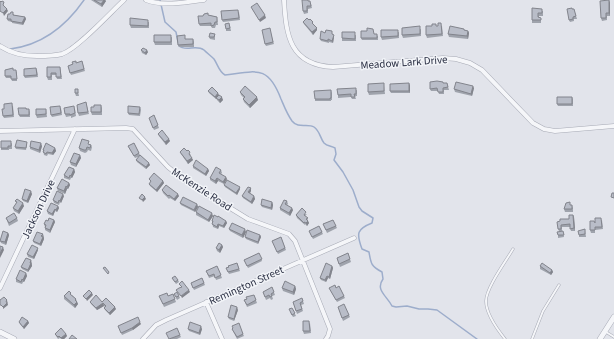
<svg xmlns="http://www.w3.org/2000/svg" width="614" height="339" font-family="'Source Sans 3',sans-serif">
<rect width="100%" height="100%" fill="#e2e4eb"/>
<g fill="none" stroke-linecap="round" stroke-linejoin="round">
<!-- stream -->
<path stroke="#9dadcb" stroke-width="1.5" d="M160 0 165 22 176 32 178 42
M179 46C186 52 196 44 204 50 207 53 211 56 214 59 218 65 219 72 225 75 257 71 268 65 281 99 284 106 287 114 292 121 298 129 308 123 314 127 320 131 320 138 324 143 327 146 331 146 335 148L336 154 334 160 343 172 353 190 359 207 362 211 373 218 372 223C357 229 356 233 362 249L369 252C371 264 371 266 382 272L383 279C375 290 387 296 392 306L396 307 407 306 419 309H428L437 310 477 339
M10 49C42 45 66 26 84 0"/>
<!-- service casing -->
<g stroke="#a7aab5" stroke-width="3">
<path id="service" d="M606 332 614 337
M505 339C497 329 486 314 486 301 486 288 506 261 513 249
M532 339 543 311 559 285"/>
</g>
<!-- minor casing -->
<g stroke="#a7aab5" stroke-width="5">
<path id="minor" d="M146 0C165 7 184 2 204 0
M284 0C286 36 290 65 333 67L443 58 456 59 470 63 482 70 533 123 544 129 555 131 614 126
M0 46C12 54 23 56 37 56 45 56 54 56 62 54 77 49 110 13 124 0
M0 131 126 128 133 129 168 167 183 179 248 219 289 234 295 241 330 329 328 336 326 339
M0 288 75 129
M206 302 222 339
M143 339 156 325 166 320 354 238"/>
</g>
<!-- tertiary casing -->
<g stroke="#a7aab5" stroke-width="6">
<path id="tertiary" d="M0 332 14 339
M600 339 614 317"/>
</g>
<!-- service -->
<use href="#service" stroke="#f5f6f9" stroke-width="2"/>
<!-- minor -->
<use href="#minor" stroke="#f5f6f9" stroke-width="4"/>
<!-- tertiary -->
<use href="#tertiary" stroke="#f5f6f9" stroke-width="5"/>
</g>
<!-- wall -->
<path fill="#9fa3ac" d="M91 0H105L106 1 102 7Z
M609 0 610 3V16H607V20L602 21 601 18Z
M308 1 311 4 312 8 308 9V13L304 14 303 11Z
M532 8 543 11V16H539V17L541 18V23H532Z
M572 9H574L577 19H574V21L570 22 569 20Z
M239 12 240 20 223 22 222 20Z
M14 14V15L25 17 26 19 23 25 12 23V22L8 21 7 19Z
M209 15 217 17 218 25H216L215 28H212L211 26H200L199 24Z
M149 22V28H131L130 25Z
M303 22 314 24V25L317 30 313 35 304 24Z
M230 26 231 31H226V29Z
M436 26H442L443 36 427 38 426 35Z
M421 29V36L403 38 402 35Z
M464 29V30L468 31 469 33 468 39 449 37 448 34Z
M270 30 274 44 266 46 265 44Z
M399 32V38L382 40 381 37Z
M325 33 333 34V35L334 37 333 43 329 42V43L321 41 320 39Z
M215 34V40L210 39 209 37Z
M375 34 378 36V40H362L361 38Z
M356 35V41H342V38Z
M172 37V45H155L154 42Z
M185 38V39H193L194 42V47H179L178 45Z
M141 50 148 52 146 55 142 53Z
M82 61 85 71 71 75 68 66Z
M47 67H60L62 79H57L56 75H52V80H48L47 77Z
M36 68 37 70 38 77 25 78 24 76Z
M14 70 17 72V81H12L11 78H6L5 76Z
M384 83V85L385 94 369 95 368 92Z
M409 83 410 86V93H391L390 91Z
M443 83H447L449 90H444V94H439L438 91H431L430 89Z
M474 88 472 96 455 92 454 89Z
M331 90 332 93V100H331V101H315V99Z
M357 90V96H355L356 99H352L351 97 338 98V95Z
M78 91 79 96H76L75 93Z
M208 91 219 95 223 100 220 103 217 100 216 98V99L209 93Z
M240 92 258 100 250 108 244 102 243 99 244 98 241 95Z
M572 97 573 99V106H558L557 104Z
M86 102 89 114 79 116 78 113Z
M101 105 102 108V115H92L91 112Z
M13 106 14 117 4 118 3 116 4 109Z
M140 107 141 110 140 116 129 115 128 113Z
M26 108 27 109H29L30 112V117H20L19 115Z
M61 108 62 115 52 117 51 115Z
M46 109 47 117 37 118 36 115Z
M75 109 76 116 71 118V116L66 117 65 114Z
M154 115 159 128 154 130 149 118Z
M158 134 170 141 166 145 159 136Z
M27 142V145L26 150 16 149 15 147Z
M12 143V149H9V150H1V148Z
M134 143 140 155 150 165 146 169 137 162 136 160 140 156 135 158 129 148 128 146Z
M90 144 91 145 92 147 91 151 88 150 87 152 85 153 80 151 79 148Z
M42 146 40 153 30 149V147Z
M55 148 56 151 53 155 48 154 47 156 44 155 43 150Z
M187 151 191 155 190 156 193 160 188 164 181 154 180 152Z
M80 155 81 158 76 167 71 165 70 162Z
M193 166 208 169 209 171 206 176 193 168Z
M74 169 75 172 72 178H71L70 180 64 178V175Z
M221 170 222 173 221 174 227 179 224 184 218 181 216 184 210 180V178Z
M149 179 163 181 164 183 157 192 150 186 149 184 151 182Z
M69 183 70 185 68 189H67L65 194 58 191 57 188Z
M224 185 240 189 237 195 225 187Z
M162 190 179 196 175 201 170 198 169 199 163 193Z
M251 191 250 193 254 196 255 199 252 204 243 198 242 196Z
M32 194 28 203 23 201 22 199Z
M64 196 61 203 60 202 59 205 54 203 53 200Z
M15 201 24 206 19 214 14 211 13 208 17 203Z
M287 201 288 204 287 205 293 210 290 216 280 210V208Z
M272 202 273 205 272 210 262 207 261 205Z
M180 203 197 204 198 207 195 212 181 205Z
M571 205H572L573 208V212H565L564 209Z
M58 206 59 208 57 212 55 211 53 216 48 214 47 211Z
M196 212 213 216 209 222 196 215Z
M307 214 305 216 308 220V221L309 223 307 226 305 224V225L297 218 296 215Z
M573 215 574 217 575 231H571L570 227H562V231H559L558 229 560 221 569 219Z
M6 218H17L18 221 9 226Z
M54 220 55 222 50 233 45 230V227L44 224 48 221Z
M333 220 337 228 327 233 323 224Z
M602 220 603 229 595 230V233H591L590 230 595 223Z
M212 221H226L227 223 224 228 219 226 218 229 213 227Z
M319 226 323 234 313 239 309 231Z
M229 229 246 232 243 238 230 231Z
M585 229 586 237H579V235Z
M563 231 564 237 558 238V235Z
M8 233 9 235 6 245 1 243 0 240Z
M43 234 44 239 41 246 34 243 33 241Z
M260 235 261 237 258 244 246 239 245 237Z
M281 237 286 250 278 254 272 241Z
M222 245 223 247 220 253 217 251 216 248Z
M38 250 34 259 28 257 27 254Z
M259 253 262 261 248 268 244 260Z
M348 253 351 262 340 267 337 258Z
M31 260 32 266 28 272 22 269 21 267Z
M237 263 240 271 229 274 226 268Z
M217 266 222 278 216 280 215 276 209 278 206 271Z
M332 266 333 268 330 279 328 278 326 282 321 280 320 278Z
M540 266 552 270 553 272 551 275 540 269Z
M26 273 27 276 24 282H23L22 284 16 282V279Z
M172 278 178 280 179 282 176 284Z
M202 278 205 285 194 290 191 283Z
M295 286 296 289 294 295 283 291 282 288Z
M339 286 345 298 337 302 329 288H336Z
M272 287 275 295 272 296 273 299 271 300 270 298 266 300 263 292Z
M173 294 176 302 164 307 159 296H168Z
M174 294 179 296 180 298 177 300Z
M72 295 76 299 78 304 75 308 64 299V296Z
M254 295 257 303 247 307 244 300Z
M303 301 304 304 301 305 303 311 297 314 293 302Z
M90 302H102L116 309 110 315 105 310 104 308 105 307 104 306 97 310 91 304Z
M338 307 349 315 350 317 343 321Z
M292 308 296 316 293 317 290 312Z
M238 310 234 321 229 319 228 317Z
M28 321 29 323 24 329 20 324 19 322Z
M310 323 311 333 304 334 303 331Z
M141 324 133 330 122 335 118 326Z
M188 329H202L200 335 189 331Z
M232 329H233L243 334 244 336 237 339Z
M55 334H66L67 336 64 339H61L60 338 58 339 56 336Z
M180 335 181 337 177 339H169Z"/>
<!-- shaded-wall -->
<path fill="#82848c" d="M104 0H105L106 1 102 7 101 4Z
M609 0 610 3V16L609 13Z
M7 9 8 11 4 16 3 13Z
M265 15 266 18 260 22 259 20Z
M25 17 26 19 23 25 22 23Z
M317 28V30L313 35 312 32Z
M468 31 469 33 468 39 467 36Z
M334 35V37L333 43 332 41Z
M147 50 148 52 146 55 145 53Z
M409 83 410 86V93L409 91Z
M473 86 474 88 472 96 471 94Z
M218 93 219 95 216 99 215 97Z
M222 97 223 100 220 103 219 100Z
M257 97 258 100 250 108 249 105Z
M169 139 170 141 166 145 165 142Z
M41 143 42 146 40 153 39 150Z
M55 148 56 151 53 155 52 153Z
M80 155 81 158 76 167V164Z
M192 158 193 160 188 164 187 161Z
M149 163 150 165 146 169V167Z
M74 169 75 172 72 178 71 176Z
M208 169 209 171 206 176 205 174Z
M226 177 227 179 224 184 223 182Z
M217 178 218 181 216 184 215 181Z
M163 181 164 183 157 192 156 190Z
M69 183 70 185 68 189 67 187Z
M66 186 67 189 65 194 64 191Z
M240 187V189L237 195 236 193Z
M251 188V191L249 195 248 192Z
M31 191 32 194 28 203 27 201Z
M63 194 64 196 61 203 60 201Z
M178 194 179 196 175 201 174 199Z
M254 196 255 199 252 204 251 202Z
M145 197 146 199 143 202 142 200Z
M272 202 273 205 272 210 271 208Z
M23 203 24 206 19 214 18 211Z
M197 204 198 207 195 212 194 210Z
M58 206 59 208 57 212 56 210Z
M292 208 293 210 290 216 289 213Z
M55 209V211L53 216 52 214Z
M212 213 213 216 209 222 208 220Z
M573 215 574 217 575 231 574 228Z
M54 220 55 222 50 233V230Z
M226 221 227 223 224 228 223 226Z
M308 221 309 223 307 226 306 223Z
M218 224 219 226 218 229 217 227Z
M245 229 246 232 243 238 242 235Z
M8 233 9 235 6 245 5 242Z
M43 234 44 239 41 246 40 244Z
M260 235 261 237 258 244V242Z
M222 245 223 247 220 253 219 250Z
M3 247 4 250 0 258V254Z
M38 248V250L34 259 33 257Z
M31 260 32 266 28 272V270Z
M332 266 333 268 330 279 329 277Z
M552 270 553 272 551 275 550 273Z
M26 273 27 276 24 282 23 280Z
M327 276 328 278 326 282 325 280Z
M295 286 296 289 294 295 293 292Z
M189 290 190 292 182 298 181 296Z
M92 293 93 295 87 301 86 299Z
M7 300 8 305 3 309V307Z
M77 302 78 304 75 308 74 305Z
M103 303 104 306 97 310 96 308Z
M115 307 116 309 110 315 109 313Z
M237 307 238 310 234 321V319Z
M28 321 29 323 24 329 23 327Z
M140 322 141 324 133 330 132 328Z
M201 326 202 329 200 335 199 333Z
M66 334 67 336 64 339H62L61 338Z"/>
<!-- building -->
<path fill="#b9bdc8" stroke="#82848c" d="M94 0H104L101 4Z
M302 0H308V1H310L311 6H307V11H303Z
M609 0V13H606V18H601L600 1Z
M0 1 1 2 2 1 4 2 3 5 7 9 3 13 0 11Z
M257 3 265 15 259 20 251 7Z
M532 8 542 9V13H538V17L541 18V20H532Z
M572 8V9H574L576 16 573 17V19L569 20 567 9Z
M238 10 239 18 222 20 221 11Z
M11 12H13V15L25 17 22 23 11 21V19H7L8 14H10Z
M208 13V15L217 17V22H215L214 25 211 26V23L199 24 198 16H203L204 14Z
M130 18 148 20V26L130 25Z
M307 18 309 20 310 19 313 22 312 23 317 28 312 32 303 22Z
M229 23 230 28 226 29 225 24Z
M438 23H441L442 34 426 35V26H432V24H436V26H438Z
M420 26V34L402 35V28Z
M450 26 464 29V30L468 31 467 36 448 34Z
M270 28 273 42 265 44 262 30Z
M367 28 373 29 374 34H377V38H361V31H367Z
M326 30 332 31V34L334 35 332 41 328 39V41L320 39 321 31 325 33Z
M381 30H398V36L381 37Z
M342 32H355V39L342 38Z
M210 33 215 34 214 37H209Z
M154 35H171V42H154Z
M185 35V39H193V44L178 45 177 36Z
M143 48 147 50 145 53 141 50Z
M76 61V63L82 61 84 69 70 73 68 66 73 64 72 62Z
M47 67H60L61 77H56V73H51V77H47Z
M13 68V70H16L17 79H11V76H5V70Z
M36 68 37 75 24 76V69Z
M437 81 443 82V83H447L448 87 443 88V92H438L437 88 430 89V82Z
M456 82 473 86 471 94 454 89Z
M384 83V91L368 92V84Z
M409 83V91H390V84Z
M245 86 257 97 249 105 243 99 245 97 240 92Z
M212 87 218 93 215 97 208 91Z
M356 88V94H354L355 97H351V94L338 95 337 89Z
M75 89H78V93H75Z
M331 90V98H330V99H315L314 91Z
M219 95 222 97 219 100 216 98Z
M557 97H572V104H557Z
M86 102 88 112 78 113 77 105Z
M12 103 13 115 3 116 2 109H4V104Z
M94 105H101V112H91V107H94Z
M60 106 61 113 51 115 50 107Z
M74 106 75 113 70 115V114H65L64 108Z
M128 106 140 107 139 114 128 113Z
M18 108H26V109H29V115H19Z
M36 109H46V114L36 115Z
M154 115 158 125 153 128 149 118Z
M162 130 169 139 165 142 158 134Z
M82 139 89 141 88 144 91 145 90 148 87 147 86 150H84L79 148Z
M17 140 27 142 26 148 15 147Z
M1 141H11V146H8V148H1Z
M31 141 41 143 39 150 30 147Z
M46 143 55 148 52 153 47 152 46 154 43 152 44 150H43Z
M134 143 139 153 134 156 128 146Z
M184 148 187 151 188 150 190 152 189 154 192 158 187 161 180 152Z
M74 153 80 155 76 164 70 162Z
M140 155 149 163 146 167 136 160Z
M196 160 208 169 205 174 193 166Z
M69 167 74 169 71 176 70 175 69 178 64 175Z
M216 167 221 170 219 173 226 177 223 182 217 178 215 181 210 178Z
M154 173 163 181 156 190 149 184 151 181 149 179Z
M62 179 69 183 67 187 66 186 64 191 57 188Z
M227 180 240 187 236 193 224 185Z
M166 185 178 194 174 199 169 195 168 196 162 190Z
M248 187 251 188 248 192 254 196 251 202 242 196Z
M25 189 31 191 27 201 22 199Z
M57 191 63 194 60 201 59 200 58 203 53 200Z
M612 193H614V198L611 197Z
M142 194 145 197 142 200 139 198Z
M183 197 197 204 194 210 180 203Z
M17 199 23 203 18 211 13 208 17 202 15 201Z
M262 199 272 202 271 208 261 205Z
M284 200 287 201 285 204 292 208 289 213 280 208Z
M570 202V205H572V209H564L566 203Z
M51 203 58 206 56 210 55 209 52 214 47 211Z
M199 206 212 213 208 220 196 212Z
M302 208 306 212 304 215 308 218 306 219 308 221 306 223 304 222V223L296 215Z
M14 213 17 218 9 223 6 218Z
M214 215 218 217V216L226 221 223 226 218 224 217 227 212 224 213 221H212Z
M569 215H573L574 228 570 229V224L561 225V229H558L557 222 560 221V219H569Z
M49 218 54 220 50 230 45 228 46 225 44 224 46 220 48 221Z
M595 218H601L602 227H595V230H590V221H594L595 223Z
M333 220 336 226 326 230 323 224Z
M232 223 245 229 242 235 229 229Z
M319 226 322 232 312 237 309 231Z
M585 229V234L579 235 578 231Z
M247 230 260 235 258 242 245 237Z
M3 231 8 233 5 242 0 241Z
M563 231 564 235H558L557 232Z
M37 232 43 234 41 236 43 237 40 244 33 241Z
M281 237 285 248 277 252 272 241Z
M219 243 222 245 219 250 216 248Z
M32 245 38 248 33 257 27 254Z
M0 246 3 247 0 254Z
M259 253 262 259 247 266 244 260Z
M348 253 350 259 339 264 337 258Z
M26 258 31 260 30 263H31L28 270 21 267Z
M237 263 239 269 228 272 226 268 229 267 228 266Z
M326 263 332 266 329 277 327 276 325 280 320 278Z
M542 263 552 270 550 273 540 266Z
M217 266 221 275 215 278 214 274 209 276 206 271Z
M105 267 109 272 108 274 103 268Z
M20 270 26 273 23 280 22 279 21 282 16 279Z
M175 276 178 280 175 282 172 278Z
M202 278 204 283 193 288 191 283Z
M182 281 189 290 181 296 176 290 179 288 182 287 179 284Z
M285 281 295 286 293 292 282 288Z
M335 285 336 288 339 286 344 296 336 300 329 288Z
M272 287 274 292 271 294 272 296 270 297 269 295 265 297 263 292Z
M89 290 92 293 86 299 83 296Z
M69 291 71 293 70 294 76 299 75 300 77 302 74 305 64 296Z
M177 292 179 296 176 297 174 294Z
M167 293 168 296 173 294 175 299 163 304 159 296Z
M96 295 102 302 106 298 115 307 109 313 104 308 106 306 103 303 96 308 90 302Z
M254 295 256 300 247 305 244 300 247 299 246 297Z
M4 297 7 300 6 301 7 303 3 307 1 305H0V300Z
M302 298 303 301 300 303 302 309 296 311 293 302Z
M344 304 349 315 342 318 338 307Z
M231 305 237 307 234 319 228 317Z
M292 308 295 313 292 315 289 309Z
M22 317 28 321 23 327 19 322Z
M138 317 140 322 132 328 121 333 118 326Z
M303 321H309L310 331H303Z
M190 322 201 326 199 333 188 329Z
M239 323 243 334 237 337 232 329 233 328 232 326Z
M61 328 66 334 61 338 59 336 58 337 55 334Z
M177 328 180 335 169 339 166 333Z
M72 335 77 339H69Z"/>
<g text-anchor="middle" stroke-width="3" stroke-linejoin="round" paint-order="stroke">
<!-- street labels -->
<g font-size="11" fill="#2a2f43" stroke="#f2f4f8">
<text transform="translate(404 62) rotate(-4)" y="4">Meadow Lark Drive</text>
<text transform="translate(202 189) rotate(33)" y="4">McKenzie Road</text>
<text transform="translate(38 209) rotate(-65)" y="4">Jackson Drive</text>
<text transform="translate(246 285) rotate(-24)" y="4">Remington Street</text>
</g>
</g>
</svg>
